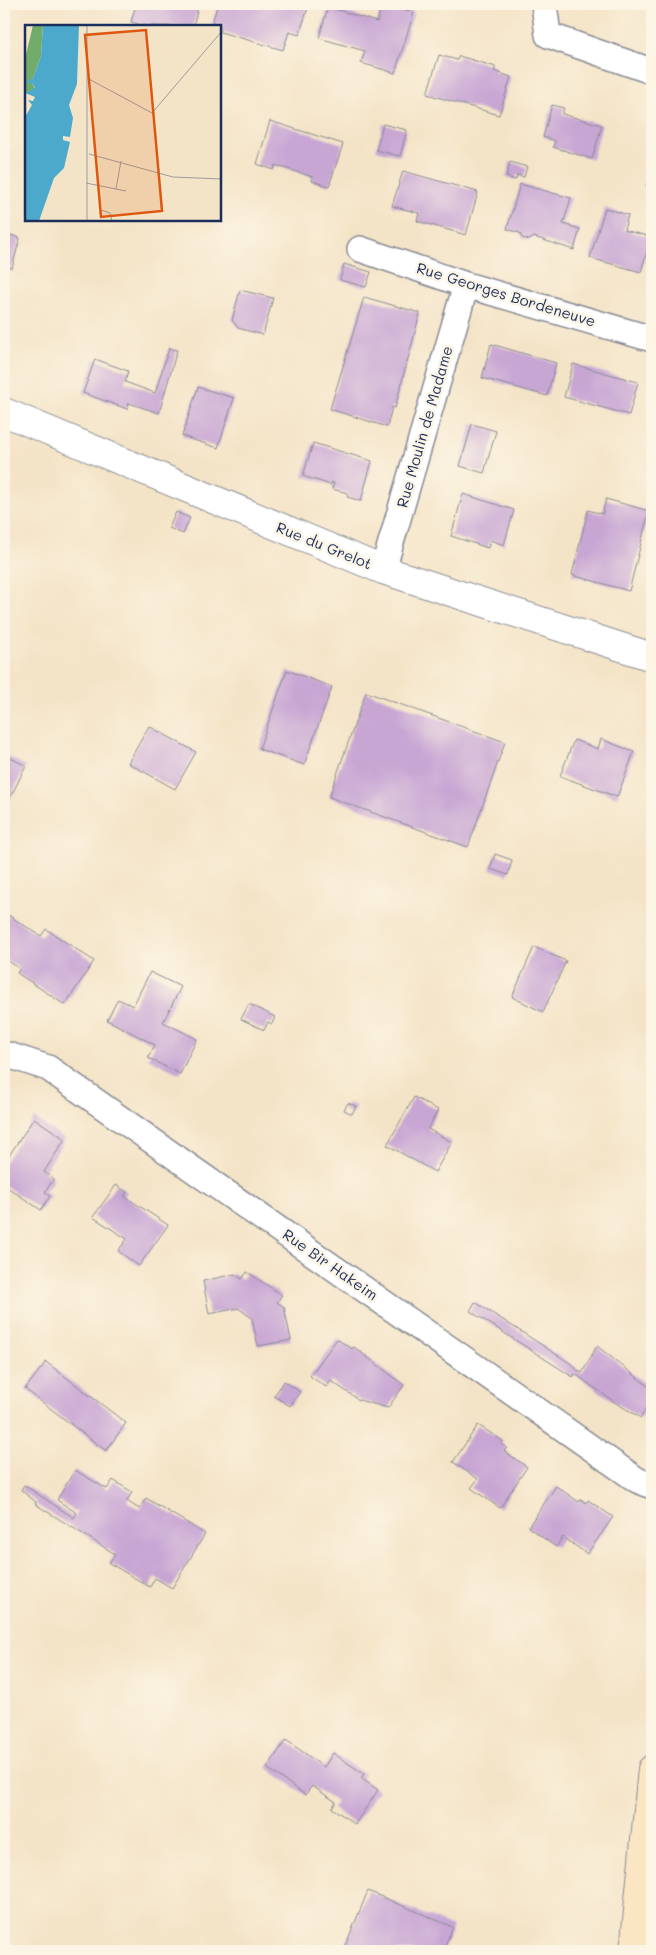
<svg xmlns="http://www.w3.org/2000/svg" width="656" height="1955" font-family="Mali,sans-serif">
<rect width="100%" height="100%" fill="#fcf5e5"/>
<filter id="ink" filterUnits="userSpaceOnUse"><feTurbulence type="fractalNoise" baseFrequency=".02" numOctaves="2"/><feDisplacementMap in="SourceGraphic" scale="10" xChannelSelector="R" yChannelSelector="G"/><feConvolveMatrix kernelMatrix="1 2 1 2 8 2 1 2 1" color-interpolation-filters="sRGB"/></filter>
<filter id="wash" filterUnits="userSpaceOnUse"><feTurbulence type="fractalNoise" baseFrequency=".0096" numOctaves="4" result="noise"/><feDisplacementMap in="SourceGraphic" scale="20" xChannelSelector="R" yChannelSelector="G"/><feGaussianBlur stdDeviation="1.12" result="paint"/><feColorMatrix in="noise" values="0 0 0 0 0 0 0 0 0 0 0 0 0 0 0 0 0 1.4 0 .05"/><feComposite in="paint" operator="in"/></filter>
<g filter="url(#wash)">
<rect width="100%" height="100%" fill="#f4e4c7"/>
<g id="blocks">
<!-- building -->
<path fill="#c8a6d4" d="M136 4H199L193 26H146L131 22Z
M218 4H293L308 8 299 35 289 32 283 50 220 32V26H211Z
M382 4 414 12 395 73 361 63 365 51 319 38 328 7 377 22Z
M439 55 457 60 459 56 496 67 494 71 511 77 499 115 427 94Z
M552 105 564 108 562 114 602 125 592 159 553 147 555 141 543 137Z
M270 121 343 144 329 186 312 181 313 177 275 165 274 170 257 164Z
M383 124 407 130 400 156 376 150Z
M510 162 527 167 524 177 517 175 516 180 506 177Z
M403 171 478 192 466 235 417 221 419 213 392 206Z
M652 180V194L646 184Z
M520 184 571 198 563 224 580 229 574 250 534 237 529 240 522 238 520 233 507 229Z
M605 208 628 215 624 230 651 237 641 272 590 258Z
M7 234 20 238 12 268 4 266V248Z
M344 264 371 272 366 287 340 280Z
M240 290 273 298 263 335 238 328 232 320Z
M364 297 420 313 395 408 392 407 387 427 330 409Z
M491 344 556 363 547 396 482 378Z
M169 348 177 350 159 413 129 403 127 409 83 393 95 359 128 371 125 382 155 393Z
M573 364 638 382 629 415 564 397Z
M198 387 234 398 218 448 182 436Z
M472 424 496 431 484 473 460 466Z
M313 443 372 461 361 501 347 497 348 493 332 489 334 483 331 482V485L303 476Z
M463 494 514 510 504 545 490 540 488 548 451 536Z
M606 499 649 511 629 591 572 575 588 510 602 514Z
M176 512 190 518 183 534 169 528Z
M287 670 332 687 304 765 259 749Z
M366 692 505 742 468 847 329 797Z
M149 726 196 752 175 789 128 763Z
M601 739 634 752 617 797 560 776 574 740 598 749Z
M9 757 26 766 9 800 4 797V766Z
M495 854 512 860 508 875 490 869Z
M5 913 41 936 46 929 94 961 65 1005 17 973 20 969 4 958Z
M534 947 566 961 543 1012 512 997Z
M150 972 181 987 163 1022 197 1039 180 1074 148 1058 155 1045 107 1020 118 999 133 1006Z
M249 1004 275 1017 272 1024 268 1022 264 1030 241 1019Z
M414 1097 438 1110 428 1129 452 1142 435 1172 387 1145Z
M348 1103 356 1106 352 1114 344 1110Z
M34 1118 65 1139 44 1172 54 1179 45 1192 50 1196 41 1210 4 1185V1163Z
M116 1185 127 1192 124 1196 168 1225 139 1266 118 1251 127 1239 93 1217Z
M247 1272 282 1295 277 1302 284 1307 291 1340 258 1346 252 1318 238 1308 209 1314 203 1281 235 1274 242 1279Z
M475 1302 576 1367 575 1368 582 1373 597 1346 652 1389V1397L641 1418 616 1403 575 1374 573 1377 470 1311Z
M337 1339 352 1349 354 1347 404 1385 388 1408 359 1400 331 1381 326 1387 310 1376Z
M46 1362 126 1423 106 1451 25 1389Z
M284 1381 300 1392 290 1406 274 1396Z
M478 1425 503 1441 501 1444 507 1448 504 1451 527 1467 500 1508 471 1488 478 1479 453 1462Z
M75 1470 107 1489 113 1480 132 1492 127 1501 139 1509 146 1498 205 1534 172 1588 155 1578 150 1587 109 1563 115 1554 35 1504 36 1502 21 1490 24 1485 74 1518 77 1513 57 1500Z
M556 1486 579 1502 581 1499 586 1503 588 1500 613 1517 587 1554 563 1537 556 1547 528 1527Z
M286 1740 324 1767 333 1753 364 1774 361 1778 378 1790 355 1824 332 1808 336 1802 312 1786 305 1795 267 1768Z
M368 1891 453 1927 443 1950 447 1951H343Z"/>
</g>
</g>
<g filter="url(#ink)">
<use href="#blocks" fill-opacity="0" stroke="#888a92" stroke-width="1"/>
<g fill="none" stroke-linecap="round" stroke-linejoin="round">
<!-- minor casing -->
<g stroke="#888a92" stroke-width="28">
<path id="minor" d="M544 4 548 35 648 70
M360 249 466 285 652 339
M383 570 466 285
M4 1058 8 1055 48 1068 637 1480 652 1486"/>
</g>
<!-- tertiary casing -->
<g stroke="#888a92" stroke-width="30">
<path id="tertiary" d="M4 412 383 570 652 657"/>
</g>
<!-- secondary casing -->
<g stroke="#888a92" stroke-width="30">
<path id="secondary" d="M634 1951 652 1769"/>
</g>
<!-- minor -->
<use href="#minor" stroke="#fff" stroke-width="25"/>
<!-- tertiary -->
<use href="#tertiary" stroke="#fff" stroke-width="28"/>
<!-- secondary -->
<use href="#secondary" stroke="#fbe6c4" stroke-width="28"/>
</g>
</g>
<g text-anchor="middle" stroke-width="5" stroke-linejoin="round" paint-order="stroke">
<!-- street labels -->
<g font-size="15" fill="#1b2f5e" stroke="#fcf5e5">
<text transform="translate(506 295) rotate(17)" y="5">Rue Georges Bordeneuve</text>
<text transform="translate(425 427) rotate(-74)" y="5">Rue Moulin de Madame</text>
<text transform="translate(324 546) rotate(22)" y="5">Rue du Grelot</text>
<text transform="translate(330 1265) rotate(35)" y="5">Rue Bir Hakeim</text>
</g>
</g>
<!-- overview -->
<g transform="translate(25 25)">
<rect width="196" height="196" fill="#f4e4c7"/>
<path d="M8 0H18L16 31 8 53 1 58H7L10 64 0 68V34Z" fill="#72ac6b"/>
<path d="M18 0H54L52 59 44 80 48 93 45 112 38 111V115L45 117 39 143 29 153 14 196H0V92L7 80 3 75 8 76 10 72 0 68 10 63 7 58H0L8 53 16 31Z" fill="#4da9cb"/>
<path fill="none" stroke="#9d9c9d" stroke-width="1" d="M62 53 127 88 197 6M64 129 148 152 197 154M61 158 101 166M91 164 96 136M76 185 85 188 87 196M62 196V0M106 196H125"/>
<path fill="#de5710" fill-opacity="0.15" stroke="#de5710" stroke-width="2.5" d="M121 5 137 186 76 192 60 10Z"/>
<rect width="196" height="196" fill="none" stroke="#1b2f5e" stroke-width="2.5"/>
</g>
<!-- margin -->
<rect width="656" height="1955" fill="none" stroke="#fcf5e5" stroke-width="20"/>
</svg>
